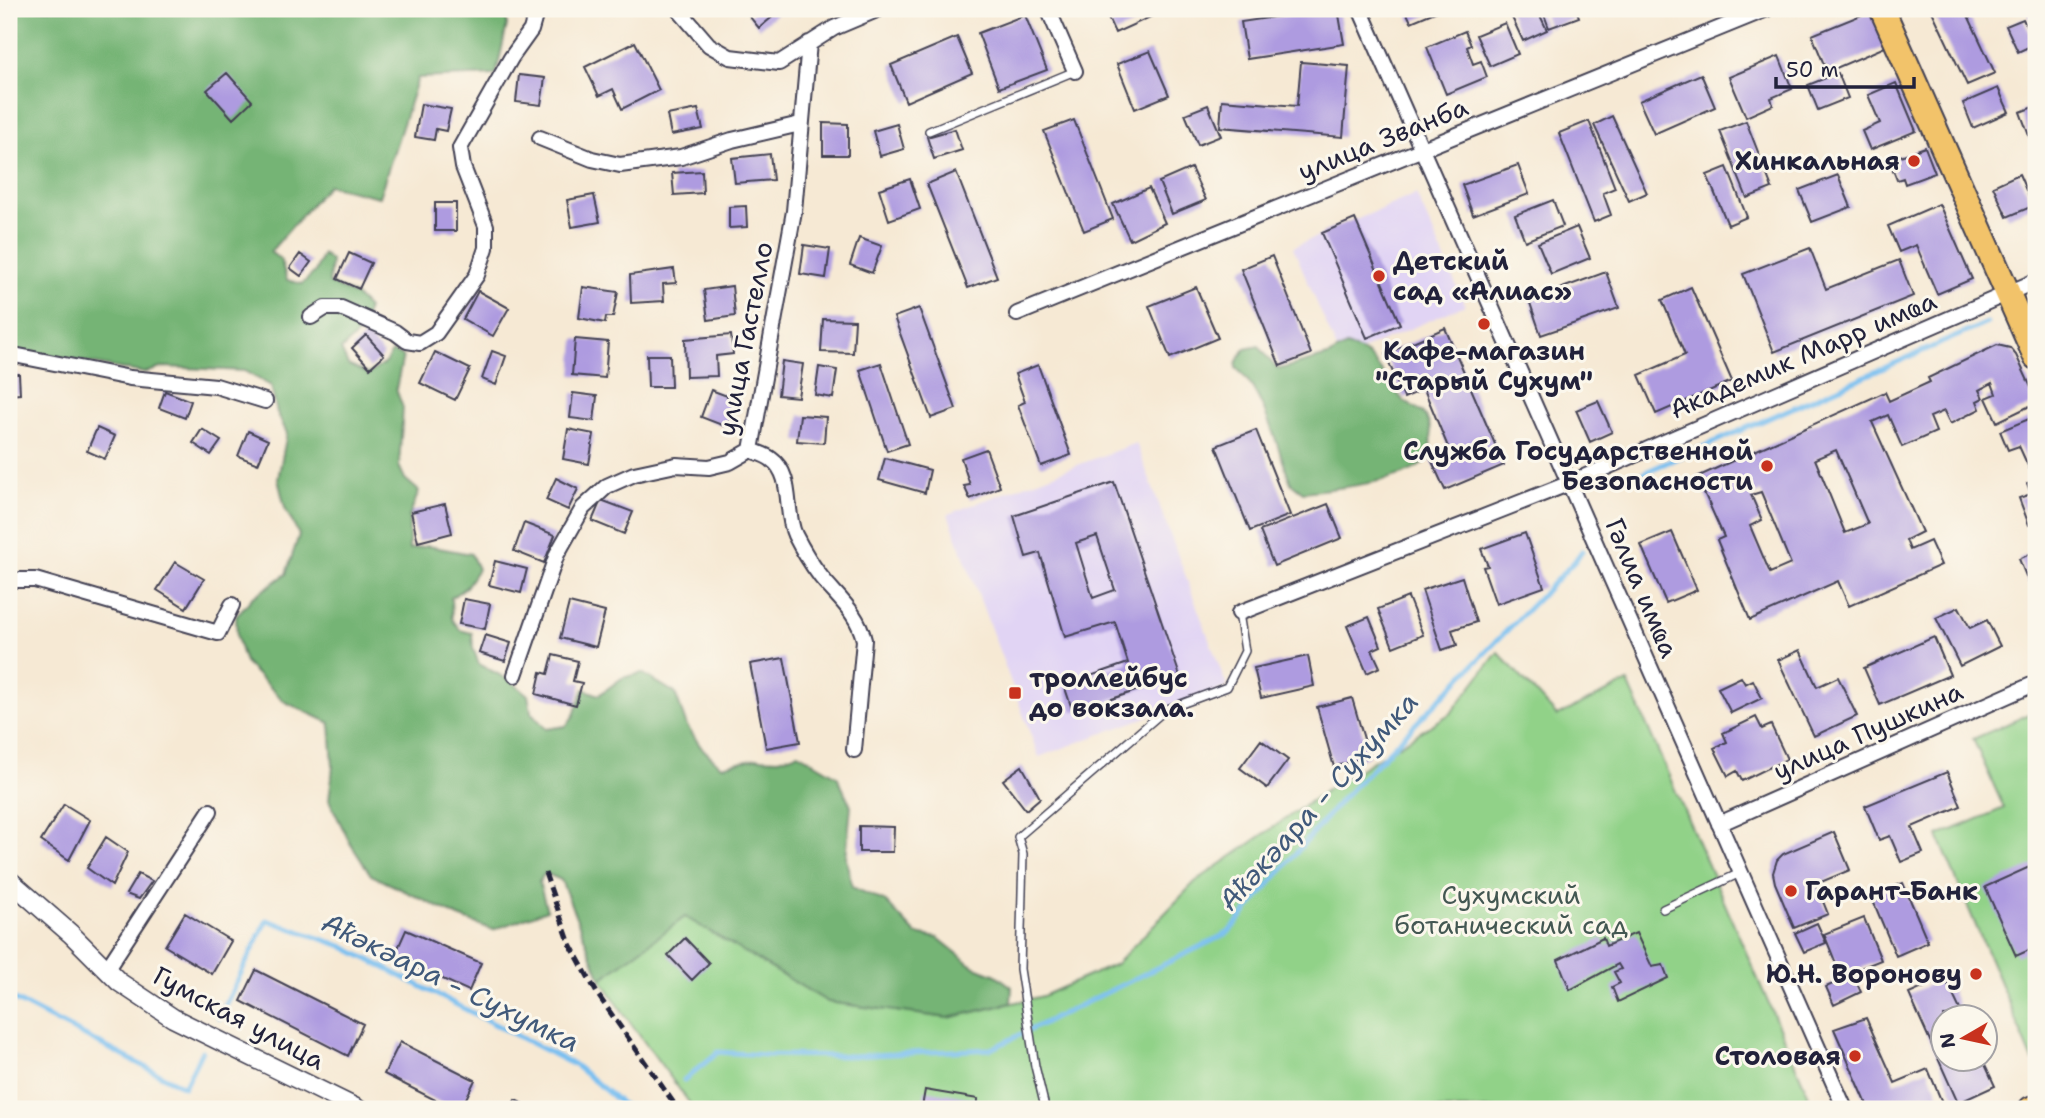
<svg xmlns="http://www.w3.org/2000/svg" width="2045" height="1118" font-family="'Shantell Sans',sans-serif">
<rect width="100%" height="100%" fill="#fbf7ec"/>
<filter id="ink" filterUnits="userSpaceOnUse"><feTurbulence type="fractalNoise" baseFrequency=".0143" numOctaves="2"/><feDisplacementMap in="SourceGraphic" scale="14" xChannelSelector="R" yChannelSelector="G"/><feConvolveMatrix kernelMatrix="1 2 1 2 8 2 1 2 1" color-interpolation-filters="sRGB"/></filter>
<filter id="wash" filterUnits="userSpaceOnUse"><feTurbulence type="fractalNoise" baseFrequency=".00686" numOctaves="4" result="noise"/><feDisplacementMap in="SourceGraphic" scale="28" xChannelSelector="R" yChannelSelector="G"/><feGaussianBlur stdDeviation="1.57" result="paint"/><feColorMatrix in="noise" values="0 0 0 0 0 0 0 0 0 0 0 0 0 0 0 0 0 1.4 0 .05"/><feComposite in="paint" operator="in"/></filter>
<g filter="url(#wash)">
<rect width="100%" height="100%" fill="#f6e9d4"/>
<!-- built -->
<path fill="#e1d4f4" d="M1416 194 1465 305 1341 359 1293 247Z
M1136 443 1227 687 1039 757 948 514Z"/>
<!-- green -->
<path fill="#91d288" stroke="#5a7a62" stroke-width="2" d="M1498 652 1557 716 1628 682 1809 1096 1783 1109H694L631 1024 601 979 685 916 828 1002 948 1018 1043 996 1116 964 1195 882 1331 787 1451 713Z
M2036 711V1060L2033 1061 1938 836 2004 808 1973 739Z"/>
<!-- forest -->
<path fill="#74b474" stroke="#4b6b58" stroke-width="2" d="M9 9H507V25L496 75 418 78 379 197 328 185 270 252 280 259 287 280 302 284 315 272 323 254 331 261 329 283 355 295 368 308 360 332 341 350 348 365 368 374 385 363 392 352 403 356 396 389 403 408 399 466 405 479 419 491 409 517V549L428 546 471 554 478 569 466 587 451 598 452 619 460 630 472 633 473 648 479 664 511 681 528 695 531 712 546 729 566 726 574 715 584 689 599 695 622 678 642 673 675 693 687 726 701 747 721 766 757 758 779 759 798 753 837 776 851 806 846 858 852 887 886 902 916 934 938 938 973 966 996 975 1012 987 1011 1003 948 1018 828 1002 685 917 601 979 561 880 545 873 539 882 547 910 493 930 459 917 371 875 350 843 329 800 333 766 330 723 285 702 245 663 237 637 236 616 252 598 286 574 299 535 285 508 278 479 287 433 277 413 271 386 244 371 165 367 144 373 30 352 9 357Z
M1259 346 1276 368 1280 369 1328 356 1346 346C1352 348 1361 350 1366 354 1379 363 1391 387 1403 400 1411 408 1421 407 1427 419 1434 435 1434 457 1418 467 1392 483 1333 489 1303 492L1291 483C1278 450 1263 390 1236 368L1237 361 1245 349Z"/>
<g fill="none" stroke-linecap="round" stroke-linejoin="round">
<!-- stream -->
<path stroke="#79bff0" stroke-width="5" d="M2034 301 2036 300
M1634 477 1987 323
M9 997 184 1087 202 1051
M219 1018 267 920 342 946 576 1066 628 1109
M684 1080 718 1052 766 1055 852 1056 991 1049 1228 933 1342 799 1574 562 1582 551"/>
</g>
<g id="blocks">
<!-- building -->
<path fill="#ae9be0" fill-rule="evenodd" d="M753 9H782L759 28 749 16 755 11Z
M1104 9H1155L1157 14 1115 33Z
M1328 9H1338L1344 44 1247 59 1241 22Z
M1405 9H1442L1411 22Z
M1508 9H1537L1547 30 1523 41Z
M1542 9H1576L1579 17 1549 28Z
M1876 9 1892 44 1827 72 1812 35Z
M1931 9H1965L1995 73 1967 85Z
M2026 9H2036V19L2031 21Z
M1025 15 1047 70 999 88 978 33Z
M2023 19 2035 44 2018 52 2006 26Z
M1505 23 1518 54 1490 66 1476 35Z
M1465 31 1471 45 1467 47 1473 64 1481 61 1487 77 1446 94 1427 47Z
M957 37 972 73 906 102 891 65Z
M635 42 659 90 622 109 613 89 599 96 585 67Z
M1150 51 1169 95 1135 109 1117 64Z
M1779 56 1792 89 1771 98 1773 105 1746 117 1729 77Z
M1301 62 1349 66 1343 137 1220 127 1222 100 1297 106Z
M227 73 252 101 233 119 207 90Z
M1838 73 1848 98 1818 110 1808 85Z
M1701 74 1715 107 1654 134 1639 101Z
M519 75 545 78 541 105 516 102Z
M1896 83 1916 131 1870 150 1862 131 1880 123 1868 95Z
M1998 88 2009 112 1973 128 1963 103Z
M421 104 451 109 446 131 436 129 434 140 415 137Z
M1208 105 1221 136 1198 145 1185 114Z
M2036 106V144L2033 146 2020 112Z
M698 109 703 129 671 135 667 115Z
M1612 116 1647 193 1629 201 1594 125Z
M1074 120 1113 219 1084 231 1044 131Z
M1589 121 1615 188 1603 193 1611 215 1594 222 1559 133Z
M1746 121 1772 188 1747 198 1720 131Z
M823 123 848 124V155H823Z
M897 124 904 149 880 156 873 131Z
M955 129 962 150 934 159 927 137Z
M1925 147 1935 173 1905 184 1903 178 1897 180 1889 160Z
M770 154 773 180 735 183 732 158Z
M1518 165 1529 194 1473 215 1462 185Z
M1727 167 1747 217 1728 225 1707 175Z
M1191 168 1206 200 1172 214 1159 182Z
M702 171 703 193 674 195 672 173Z
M956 172 997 277 968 288 927 184Z
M2019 174 2033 206 2007 217 1993 186Z
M1838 175 1851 207 1812 222 1799 190Z
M910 179 920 209 889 220 879 189Z
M1149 188 1165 223 1130 240 1113 204Z
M594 195 600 222 572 227 567 200Z
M1553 200 1563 226 1525 241 1515 215Z
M435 203H456V231H435Z
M1939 204 1972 279 1937 294 1916 245 1899 252 1888 226Z
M746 206 747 227 729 228V207Z
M1355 219 1400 324 1367 338 1322 233Z
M1577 227 1590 258 1551 274 1538 243Z
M859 238 882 246 872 273 850 265Z
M804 245 830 249 826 278 800 274Z
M1810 248 1826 289 1899 260 1913 296 1774 352 1743 274Z
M349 253 371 263 359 289 337 279Z
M300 254 311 262 301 276 290 268Z
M1272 256 1311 354 1280 366 1241 269Z
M674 269 676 283 663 284 664 301 631 303 630 275Z
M1606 272 1619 308 1541 335 1529 300Z
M732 286 735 316 708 320 704 290Z
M583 287 618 292 613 317H606L605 323 579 318Z
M1196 287 1218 338 1170 358 1149 306Z
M1691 287 1732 381 1656 414 1639 375 1685 355 1662 300Z
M478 291 509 308 493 336 463 319Z
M919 308 956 409 931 418 894 317Z
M823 319 855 320 853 353 821 352Z
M1445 328 1504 465 1445 490 1429 455 1448 447 1424 389 1404 398 1385 354Z
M366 335 384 355 370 368 352 348Z
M731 335 733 354 716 356 717 376 686 377 685 339Z
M575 339 608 342 605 378 572 375Z
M1997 345 2010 348 2016 355 2036 398V403L1997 422 1986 398 1996 394 1992 383 1979 390 1983 398 1977 401 1980 409 1950 424 1944 411 1930 417 1936 432 1902 447 1888 415 1872 422 1922 532 1906 540 1910 550 1930 541 1941 565 1849 606 1838 581 1750 620 1717 540 1724 537 1697 477 1885 392 1889 401 1930 382 1928 378ZM1836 450 1868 524 1845 533 1815 459ZM1761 492 1791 564 1770 573 1750 526 1762 520 1751 495Z
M492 351 506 356 496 385 482 379Z
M435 352 470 369 455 400 420 383Z
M647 355H670L671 387H648Z
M782 361 803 364 798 397 778 395Z
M881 363 908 444 887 451 860 370Z
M1038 365 1071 455 1041 466 1018 405 1025 402 1015 374Z
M819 367 837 370 833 398 815 395Z
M9 374H19L20 394 9 395Z
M711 390 738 400 727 427 701 417Z
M165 391 191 401 185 418 159 408Z
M573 393 597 396 594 421 570 418Z
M1598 401 1612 432 1590 442 1576 410Z
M800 415 826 417 824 443 797 441Z
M2036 416V464L2029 468 2019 446 2008 450 2000 431Z
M97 428 115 436 105 459 87 451Z
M202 429 221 441 211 455 193 443Z
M568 429 594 434 589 464 563 459Z
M1256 430 1290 515 1250 531 1216 446Z
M248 431 268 440 258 464 238 456Z
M986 449 1000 487 970 499 964 486 970 485 961 458Z
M885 458 930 470 925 493 879 480Z
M556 478 578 489 568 510 546 500Z
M2036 480V522L2029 525 2019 498 2031 494 2027 483Z
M1114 482 1180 676 1073 712 1064 685 1128 663 1115 622 1065 637 1040 553 1026 557 1014 516ZM1097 536 1115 590 1093 598 1076 543Z
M601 500 633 512 624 534 592 521Z
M445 504 452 533 418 542 411 512Z
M1328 504 1342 538 1274 566 1260 531Z
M524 523 555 535 544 563 514 551Z
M1672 532 1697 590 1666 603 1641 545Z
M1525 533 1544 587 1496 604 1483 567 1488 566 1481 549Z
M2036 551V600L2019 559Z
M495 561 527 569 521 593 489 585Z
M175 562 204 579 186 608 157 590Z
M1462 577 1476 622 1452 630 1457 645 1442 650 1422 590Z
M1408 597 1423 635 1393 647 1378 609Z
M464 599 490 604 485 629 459 624Z
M569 603 605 612 596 647 560 638Z
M1959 607 1970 628 1987 620 2000 646 1960 666 1936 618Z
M1369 617 1381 646 1372 650 1380 667 1367 673 1347 626Z
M485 635 511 643 505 661 479 653Z
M1934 637 1950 675 1880 705 1864 668Z
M1800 650 1817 687 1838 677 1857 716 1814 736 1778 660Z
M553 655 578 661 573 681 582 683 576 705 536 694 541 672 548 674Z
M1308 656 1314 686 1261 698 1254 668Z
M784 658 800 742 766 748 750 664Z
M1741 677 1745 684 1753 680 1762 698 1731 713 1718 688Z
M1352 698 1369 756 1334 767 1317 707Z
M1756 717 1762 729 1771 725 1787 759 1742 781 1737 771 1728 776 1714 748 1727 742 1723 733Z
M1261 740 1288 760 1267 788 1240 768Z
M1022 766 1040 798 1026 810 1003 780Z
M1947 772 1961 806 1912 827 1923 853 1901 862 1890 836 1879 840 1865 806Z
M64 804 90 820 69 860 41 841Z
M859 826 894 827 893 852H859Z
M1834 832 1850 870 1816 884 1828 914 1794 928 1775 883 1773 873 1777 860 1783 854Z
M106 837 128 852 112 886 87 868Z
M2036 864V947L2016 956 1985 887Z
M138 874 152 881 139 899 126 894Z
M1903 883 1928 942 1896 956 1871 896Z
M185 913 231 941 212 974 165 946Z
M1864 918 1881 960 1841 976 1824 934Z
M1817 923 1826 943 1804 952 1795 933Z
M406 930 481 963 469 991 394 957Z
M1636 933 1652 967 1663 965 1668 978 1618 1002 1612 987 1620 983 1614 972 1621 969 1618 964 1570 990 1558 960 1603 938 1606 946Z
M685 938 709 963 692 980 668 955Z
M256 970 363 1024 348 1056 241 1001Z
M1853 975 1861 992 1834 1005 1826 987Z
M1945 978 1963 1016H1944V1058H1982L1995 1086 1958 1103 1909 994Z
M1866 1018 1895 1083 1928 1069 1944 1107 1940 1109H1869L1834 1029Z
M400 1042 475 1080 461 1109H453L384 1074Z
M925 1090 978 1099 977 1109H938L922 1107Z
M515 1100 535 1109H510Z"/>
</g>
</g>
<g filter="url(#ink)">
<use href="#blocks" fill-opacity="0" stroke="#424052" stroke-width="2"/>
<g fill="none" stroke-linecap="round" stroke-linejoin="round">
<!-- service casing -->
<g stroke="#424052" stroke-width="10">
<path id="service" d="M929 131 1075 71
M1663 909 1740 873
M1044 1103 1035 1066 1020 969 1023 854 1018 837 1165 710 1227 687 1245 651 1239 613"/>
</g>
<!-- minor casing -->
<g stroke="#424052" stroke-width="18">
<path id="minor" d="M678 9 709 45 730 57 779 63 834 28 879 9
M1048 9 1075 71
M1360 9 1845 1109
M540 138 592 159 620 165 681 157 732 140 800 124
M1017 314 1767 9
M311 317 325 308H341L395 332 407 341 420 343 436 333 477 275 486 248V226L463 167 460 148 511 58 531 30 537 9
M9 354 130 378 216 386 265 401
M751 450C758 453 766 455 771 459 794 475 784 512 795 535 802 549 812 565 821 577 838 598 858 613 864 640L854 750
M9 580H35L218 633 232 605
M1239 613 1570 483 2036 281
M515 675 557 554 583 508 607 486 634 474 676 465 709 467 730 462 751 450 794 211 809 43
M1719 824 2036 683
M107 969 210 811"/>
</g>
<!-- tertiary casing -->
<g stroke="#424052" stroke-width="21">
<path id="tertiary" d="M9 880 71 934 119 982 173 1018 358 1109"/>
</g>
<!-- trunk casing -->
<g stroke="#424052" stroke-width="28">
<path id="trunk" d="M1882 9 2036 357
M2031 1109 2036 1107"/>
</g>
<!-- service -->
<use href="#service" stroke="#fff" stroke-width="7"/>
<!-- minor -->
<use href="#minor" stroke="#fff" stroke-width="14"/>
<!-- tertiary -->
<use href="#tertiary" stroke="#fff" stroke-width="18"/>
<!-- trunk -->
<use href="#trunk" stroke="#f2c36a" stroke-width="24"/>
<!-- rail -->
<path stroke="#22223b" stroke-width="5" stroke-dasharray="10 5" stroke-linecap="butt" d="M545 873 570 944 598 995 678 1109"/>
</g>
</g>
<!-- markers -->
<g fill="#c8321e" stroke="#fbf7ec" stroke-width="2.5">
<circle cx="1914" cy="161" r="7"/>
<circle cx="1379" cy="276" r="7"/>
<circle cx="1484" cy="324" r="7"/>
<circle cx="1767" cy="466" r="7"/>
<rect x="1008" y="686" width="14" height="14" rx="3.5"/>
<circle cx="1791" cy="891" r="7"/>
<circle cx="1976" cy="974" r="7"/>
<circle cx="1855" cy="1056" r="7"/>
</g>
<g text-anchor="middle" stroke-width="6" stroke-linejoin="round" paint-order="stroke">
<!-- street labels -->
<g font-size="26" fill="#22223b" stroke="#fbf7ec">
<text transform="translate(1383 139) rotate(-22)" y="9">улица Званба</text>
<text transform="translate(745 339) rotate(-79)" y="9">улица Гастелло</text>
<text transform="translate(1803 355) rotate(-23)" y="9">Академик Марр имҩа</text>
<text transform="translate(1642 588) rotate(67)" y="9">Гәлиа имҩа</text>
<text transform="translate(1868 731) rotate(-24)" y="9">улица Пушкина</text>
<text transform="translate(239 1018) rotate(28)" y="9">Гумская улица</text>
</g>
<!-- poi labels -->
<g font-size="26" font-weight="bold" fill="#22223b" stroke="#fbf7ec" text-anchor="end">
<text x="1900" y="170">Хинкальная</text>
<text x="1393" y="270" text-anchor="start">Детский<tspan x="1393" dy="30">сад «Алиас»</tspan></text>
<text x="1484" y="360" text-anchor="middle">Кафе-магазин<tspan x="1484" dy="30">"Старый Сухум"</tspan></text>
<text x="1753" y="460">Служба Государственной<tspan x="1753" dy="30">Безопасности</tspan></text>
<text x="1029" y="687" text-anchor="start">троллейбус<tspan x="1029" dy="30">до вокзала.</tspan></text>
<text x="1805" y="900" text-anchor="start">Гарант-Банк</text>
<text x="1962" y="983">Ю.Н. Воронову</text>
<text x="1841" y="1065">Столовая</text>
</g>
<!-- park labels -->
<g font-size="26" fill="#435752" stroke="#fbf7ec">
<text x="1511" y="904">Сухумский<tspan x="1511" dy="30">ботанический сад</tspan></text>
</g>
<!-- water labels -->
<g font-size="28" font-style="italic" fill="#40597a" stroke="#fbf7ec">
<text transform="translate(1318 801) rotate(-48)" y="10">Аҟәкәара - Сухумка</text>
<text transform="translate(451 982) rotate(26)" y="10">Аҟәкәара - Сухумка</text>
</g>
</g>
<!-- margin -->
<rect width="2045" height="1118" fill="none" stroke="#fbf7ec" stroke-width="35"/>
<!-- north arrow -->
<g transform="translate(1964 1038) rotate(261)"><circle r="33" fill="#fbf7ec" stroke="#a4a2a5" stroke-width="2"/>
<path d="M0-5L12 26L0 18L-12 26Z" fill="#c8321e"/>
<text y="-10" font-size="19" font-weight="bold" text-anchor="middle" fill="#22223b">N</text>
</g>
<!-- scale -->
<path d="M1776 77v10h138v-10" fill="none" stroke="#22223b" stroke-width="3.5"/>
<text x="1786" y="77" font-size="21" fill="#22223b" stroke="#fbf7ec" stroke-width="5" paint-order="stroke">50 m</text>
</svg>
